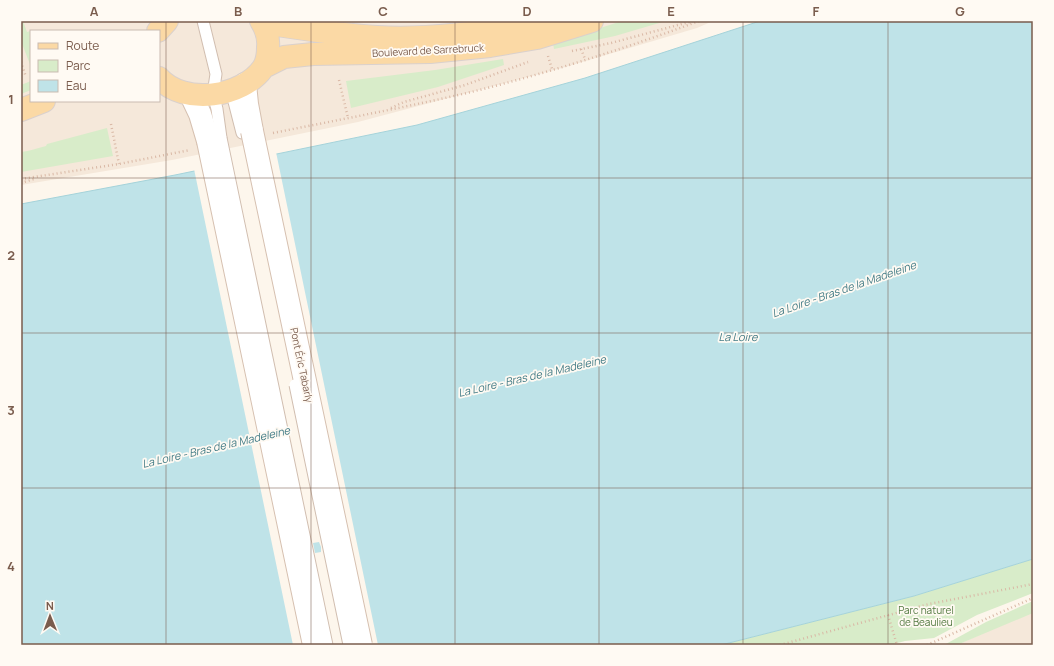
<svg xmlns="http://www.w3.org/2000/svg" width="1054" height="666" font-family="Manrope,sans-serif">
<rect width="100%" height="100%" fill="#fdf6ec"/>
<!-- residential -->
<path fill="#f5e8da" fill-rule="evenodd" d="M21 21H713L697 28 562 68 358 122 172 160 21 185ZM31 31H159V101H31Z
M1033 611V645H957Z"/>
<!-- green -->
<path fill="#d8ecc9" d="M21 21H23L27 32 34 30V31H31V67L21 41Z
M622 21H666L615 36 554 49 553 43Z
M503 59 504 65 438 87 351 108 346 81 435 70Z
M31 81V90L21 94V85Z
M107 128 113 156 21 172V152C30 151 37 148 46 146L47 144Z
M1033 559V593L977 615 934 638 905 641 890 645H721L914 596Z
M1033 601V613L957 645H944L986 622Z"/>
<!-- water -->
<path fill="#bfe3e8" stroke="#a5d3da" d="M760 21H1033V559L914 596 721 645H21V204L175 175 417 125 585 78Z"/>
<!-- pier -->
<path fill="#fdf6ec" fill-rule="evenodd" d="M276 152 378 645H293L194 169ZM319 542 321 547V552L315 553 313 543Z"/>
<g fill="none" stroke-linecap="round" stroke-linejoin="round">
<!-- lane casing -->
<g stroke="#d1beb0" stroke-width="13">
<path id="lane" d="M203 21 216 74 213 94 217 109 221 138
M229 88 231 90 242 133"/>
</g>
<!-- secondary casing -->
<g stroke="#d6c0b0" stroke-width="24">
<path id="secondary" d="M245 84 247 104 252 131
M191 95 200 114 208 141"/>
</g>
<!-- primary casing -->
<g stroke="#dad1cd" stroke-width="24">
<path id="primary" d="M268 21 277 25C310 30 344 35 377 37 431 40 489 32 541 21
M158 31 167 21
M264 67 284 57 313 54 430 52 490 46 537 38 592 21
M159 78C184 106 243 97 263 68 267 62 268 54 268 47 269 38 266 29 261 21
M21 110 44 101"/>
</g>
<!-- path -->
<path stroke="#d9b8a5" stroke-width="2.5" stroke-dasharray="1 3" stroke-linecap="butt" d="M581 49 585 59
M572 51 611 43 693 21
M548 56 552 69
M21 62 26 77
M339 80 348 118
M391 108 404 102 465 85 528 62
M111 124 119 164
M273 133C338 120 402 108 467 93 545 74 624 49 699 21
M21 179 119 164 190 150
M21 183 34 179
M888 615 897 645
M780 645 929 604 1033 584
M927 645 1033 598"/>
<!-- lane -->
<use href="#lane" stroke="#fff" stroke-width="11"/>
<!-- secondary -->
<use href="#secondary" stroke="#fff" stroke-width="22"/>
<!-- primary -->
<use href="#primary" stroke="#fbd9a5" stroke-width="22"/>
<!-- lane-bridge casing -->
<g stroke="#d1beb0" stroke-width="13" stroke-linecap="butt">
<path id="lane-bridge" d="M221 138 327 645
M295 385 349 645"/>
</g>
<!-- secondary-bridge casing -->
<g stroke="#d6c0b0" stroke-width="24" stroke-linecap="butt">
<path id="secondary-bridge" d="M252 131 361 645
M208 141 314 645"/>
</g>
<!-- lane-bridge -->
<use href="#lane-bridge" stroke="#fff" stroke-width="11"/>
<!-- secondary-bridge -->
<use href="#secondary-bridge" stroke="#fff" stroke-width="22"/>
</g>
<!-- grid -->
<path fill="none" stroke="#7a5c4d" stroke-width="1" stroke-opacity="0.55" d="M166 21V645M311 21V645M455 21V645M599 21V645M743 21V645M888 21V645M21 178H1033M21 333H1033M21 488H1033"/>
<g text-anchor="middle" stroke-width="3.5" stroke-linejoin="round" paint-order="stroke">
<!-- street labels -->
<g font-size="10" fill="#7a5c4d" stroke="#fffaf3">
<text transform="translate(428 50) rotate(-3)" y="4">Boulevard de Sarrebruck</text>
<text transform="translate(302 365) rotate(78)" y="4">Pont Éric Tabarly</text>
</g>
<!-- park labels -->
<g font-size="10" fill="#537a41" stroke="#fffaf3">
<text x="926" y="614">Parc naturel<tspan x="926" dy="12">de Beaulieu</tspan></text>
</g>
<!-- water labels -->
<g font-size="11" font-style="italic" fill="#437c86" stroke="#fffaf3">
<text transform="translate(844 289) rotate(-19)" y="4">La Loire - Bras de la Madeleine</text>
<text x="738" y="341">La Loire</text>
<text transform="translate(532 376) rotate(-13)" y="4">La Loire - Bras de la Madeleine</text>
<text transform="translate(216 447) rotate(-13)" y="4">La Loire - Bras de la Madeleine</text>
</g>
</g>
<!-- border -->
<rect width="1054" height="666" fill="none" stroke="#fffaf3" stroke-width="44"/>
<!-- legend -->
<rect x="30" y="30" width="130" height="72" fill="#fffaf3" stroke="#cabbb1"/>
<rect x="38" y="43" width="20" height="6" fill="#fbd9a5" stroke="#cabbb1"/>
<text x="66" y="50" font-size="12" fill="#7a5c4d">Route</text>
<rect x="38" y="60" width="20" height="12" fill="#d8ecc9" stroke="#cabbb1"/>
<text x="66" y="70" font-size="12" fill="#7a5c4d">Parc</text>
<rect x="38" y="80" width="20" height="12" fill="#bfe3e8" stroke="#cabbb1"/>
<text x="66" y="90" font-size="12" fill="#7a5c4d">Eau</text>
<!-- north arrow -->
<g transform="translate(50 616) rotate(359)" stroke="#fffaf3" stroke-width="3" paint-order="stroke">
<path d="M0-3L7 15L0 10L-7 15Z" fill="#7a5c4d"/>
<text y="-6" font-size="11" font-weight="bold" text-anchor="middle" fill="#7a5c4d">N</text>
</g>
<rect x="22" y="22" width="1010" height="622" fill="none" stroke="#7a5c4d" stroke-width="1.5"/>
<g font-size="13" text-anchor="middle" font-weight="bold" fill="#7a5c4d">
<text x="94" y="16">A</text>
<text x="238" y="16">B</text>
<text x="383" y="16">C</text>
<text x="527" y="16">D</text>
<text x="671" y="16">E</text>
<text x="816" y="16">F</text>
<text x="960" y="16">G</text>
<text x="11" y="104">1</text>
<text x="11" y="260">2</text>
<text x="11" y="415">3</text>
<text x="11" y="571">4</text>
</g>
</svg>
